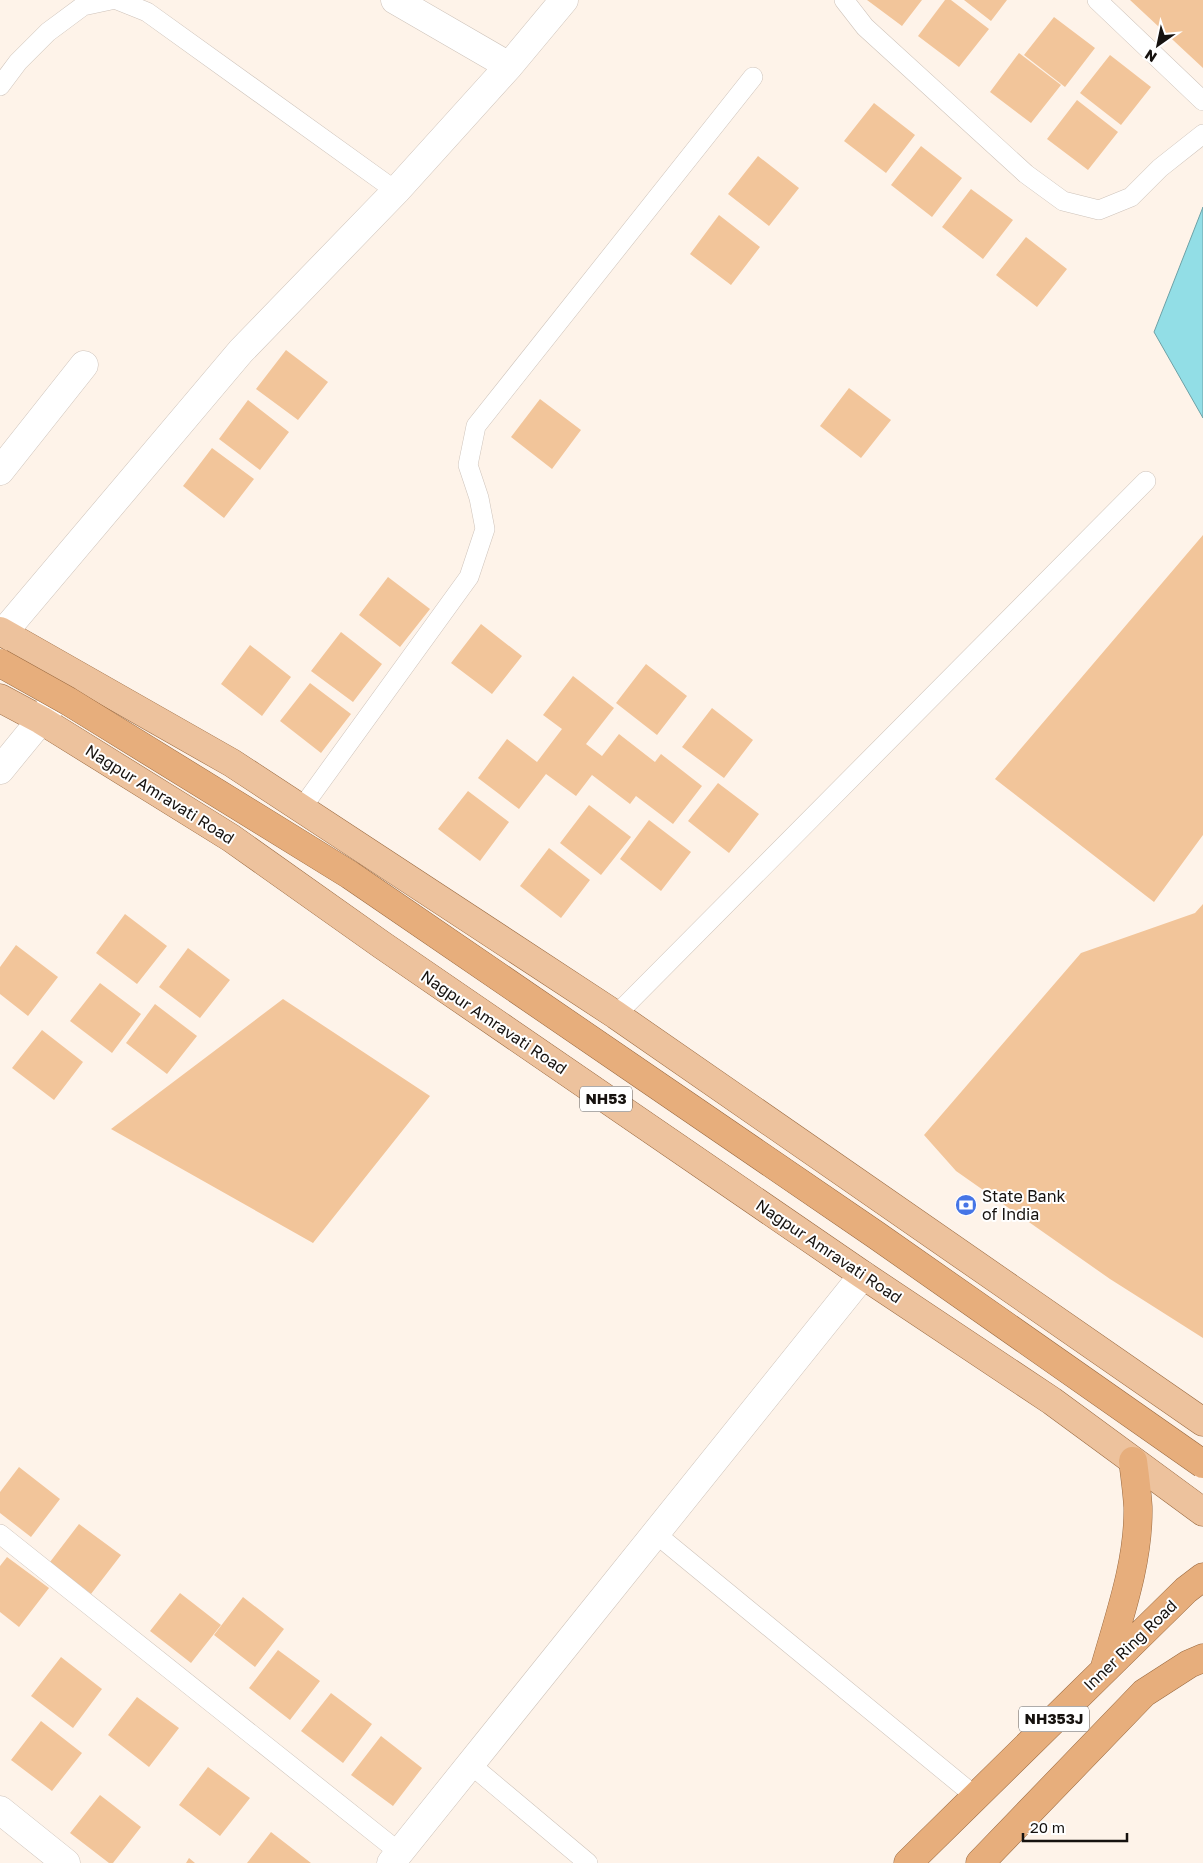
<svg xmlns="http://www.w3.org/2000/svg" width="1203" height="1863" font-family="'Golos Text',sans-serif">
<rect width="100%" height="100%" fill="#fef3e9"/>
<!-- water -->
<path fill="#92dee6" stroke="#6da1a6" d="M1203 207V418L1154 332Z"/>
<!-- building -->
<path fill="#f2c59a" d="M867 0H922L902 26Z
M945 0H951L989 29 959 67 918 36Z
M964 0H1007L991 21Z
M1130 0H1203V68Z
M1054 17 1095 48 1065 87 1024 55Z
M1019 53 1061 85 1031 123 990 92Z
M1110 55 1151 87 1121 125 1080 93Z
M1077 100 1118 132 1088 170 1047 139Z
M874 103 915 135 886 173 844 141Z
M921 146 962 178 932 217 891 185Z
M758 156 799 188 769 226 728 194Z
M971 189 1013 220 983 259 942 227Z
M719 215 760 247 731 285 690 254Z
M1026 237 1067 269 1037 307 996 275Z
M286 350 328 382 298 420 256 389Z
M849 388 891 420 861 458 820 426Z
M540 399 581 430 552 469 511 437Z
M248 400 289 432 260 470 219 439Z
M212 448 254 479 224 518 183 486Z
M1203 535V835L1154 902 995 779Z
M388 577 430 609 400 647 359 615Z
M481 624 522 656 492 694 451 663Z
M341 632 382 664 353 702 311 671Z
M250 645 291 677 262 716 221 684Z
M646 664 687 696 657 735 616 703Z
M573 676 614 708 586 744 602 756 619 734 655 762 661 754 702 786 673 824 636 796 630 804 592 775 576 796 546 774 519 809 478 778 507 739 537 762 562 729 543 715Z
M310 683 351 714 321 753 280 721Z
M712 708 753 740 724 778 682 747Z
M718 783 759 814 729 853 688 821Z
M468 791 509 822 480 861 438 829Z
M589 805 631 837 601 875 560 843Z
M649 820 691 852 661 891 620 859Z
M549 848 590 880 561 918 520 886Z
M1203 904V1338L1110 1279 956 1171 924 1135 1081 953 1195 913Z
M125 914 167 946 137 984 96 953Z
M16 945 58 977 28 1016 0 994V967Z
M188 948 230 980 200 1018 159 987Z
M100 983 141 1014 112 1053 70 1021Z
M283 999 430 1096 313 1243 111 1129Z
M155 1004 197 1036 167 1074 126 1043Z
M42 1030 83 1062 54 1100 12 1068Z
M19 1467 60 1499 31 1537 0 1513V1492Z
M79 1524 121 1555 91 1594 50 1562Z
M7 1557 49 1588 19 1627 0 1612V1566Z
M180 1593 221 1625 191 1663 150 1631Z
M243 1597 284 1629 255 1667 214 1635Z
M278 1650 320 1681 290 1720 249 1688Z
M61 1657 102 1689 73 1728 31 1696Z
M331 1693 372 1724 343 1763 301 1731Z
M137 1697 179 1728 149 1767 108 1735Z
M41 1721 82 1753 52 1791 11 1760Z
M381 1736 422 1768 393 1806 351 1775Z
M208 1767 250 1798 220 1836 179 1805Z
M100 1795 141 1827 113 1863H109L70 1833Z
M271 1832 311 1863H247Z
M189 1858 195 1863H186Z"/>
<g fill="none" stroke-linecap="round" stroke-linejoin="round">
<!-- service casing -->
<g stroke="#cec3ba" stroke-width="20">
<path id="service" d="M117 0 147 12 396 191
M844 0 865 27 1026 174 1063 201 1099 210 1131 197 1160 168 1203 134
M1097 0 1203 101
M0 86 18 62 48 32 83 6 111 0
M301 809 469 577 485 529 479 498 468 465 476 426 753 77
M616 1015 1146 481
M0 1534 399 1852
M656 1534 975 1796
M470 1764 588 1863"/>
</g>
<!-- minor casing -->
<g stroke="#cec3ba" stroke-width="29">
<path id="minor" d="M395 0 509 66
M0 471 84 365
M3 633 241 351 396 191 509 66 564 0
M0 770 41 720 71 676
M0 1810 66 1863
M391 1863 863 1275"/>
</g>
<!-- primary casing -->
<g stroke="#9a6a41" stroke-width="29">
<path id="primary" d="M0 631 232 763 616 1015 1203 1422
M0 698 41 720 231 838 382 945 863 1275 1052 1401 1203 1512"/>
</g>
<!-- trunk casing -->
<g stroke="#9a6a41" stroke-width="29">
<path id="trunk" d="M1104 1670C1119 1617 1139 1562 1138 1507 1137 1492 1135 1476 1133 1461
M908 1863 1186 1590 1203 1577
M980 1863 1144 1693 1189 1664 1203 1658"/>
</g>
<!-- service -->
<use href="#service" stroke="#fff" stroke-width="19"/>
<!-- minor -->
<use href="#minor" stroke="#fff" stroke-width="28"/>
<!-- primary -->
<use href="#primary" stroke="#edc29d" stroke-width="28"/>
<!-- trunk -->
<use href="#trunk" stroke="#e7ae7c" stroke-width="28"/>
<!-- trunk-bridge casing -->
<g stroke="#9a6a41" stroke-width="29" stroke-linecap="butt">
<path id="trunk-bridge" d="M0 663 68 701 350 875 876 1235 1203 1464"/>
</g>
<!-- trunk-bridge -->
<use href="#trunk-bridge" stroke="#e7ae7c" stroke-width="28"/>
</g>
<!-- icons -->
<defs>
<g id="bank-disc" transform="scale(1.125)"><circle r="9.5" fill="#4675e6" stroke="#fff"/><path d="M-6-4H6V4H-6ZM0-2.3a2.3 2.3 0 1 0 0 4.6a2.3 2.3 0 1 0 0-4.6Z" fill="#fff"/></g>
</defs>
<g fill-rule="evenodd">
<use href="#bank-disc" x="966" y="1205"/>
</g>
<g text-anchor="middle" stroke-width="4" stroke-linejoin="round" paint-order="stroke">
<!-- shield labels -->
<g fill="#fff" stroke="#5c5957" stroke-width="1">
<rect x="580" y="1086.5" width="52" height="25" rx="4"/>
<rect x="1019" y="1706.5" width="70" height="25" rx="4"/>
</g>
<g font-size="15" font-weight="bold" fill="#16120f">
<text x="606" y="1104">NH53</text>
<text x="1054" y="1724">NH353J</text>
</g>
<!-- street labels -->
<g font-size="16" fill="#16120f" stroke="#fff">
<text transform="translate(160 794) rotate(32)" y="6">Nagpur Amravati Road</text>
<text transform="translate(494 1022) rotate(34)" y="6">Nagpur Amravati Road</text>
<text transform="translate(829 1251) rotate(34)" y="6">Nagpur Amravati Road</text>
<text transform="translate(1130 1645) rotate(-44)" y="6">Inner Ring Road</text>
</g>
<!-- poi labels -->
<g font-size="16" fill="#16120f" stroke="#fff" text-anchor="start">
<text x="982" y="1202">State Bank<tspan x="982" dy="18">of India</tspan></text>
</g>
</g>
<!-- north arrow -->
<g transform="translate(1158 45) rotate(213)" stroke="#ffffff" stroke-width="4" paint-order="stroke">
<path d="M0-4L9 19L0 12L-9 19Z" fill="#16120f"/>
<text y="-8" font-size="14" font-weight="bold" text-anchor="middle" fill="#16120f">N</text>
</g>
<!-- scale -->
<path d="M1023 1833v8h104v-8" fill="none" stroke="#16120f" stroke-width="2.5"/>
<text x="1030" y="1833" font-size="15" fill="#16120f" stroke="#ffffff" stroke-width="4" paint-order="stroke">20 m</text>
</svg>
